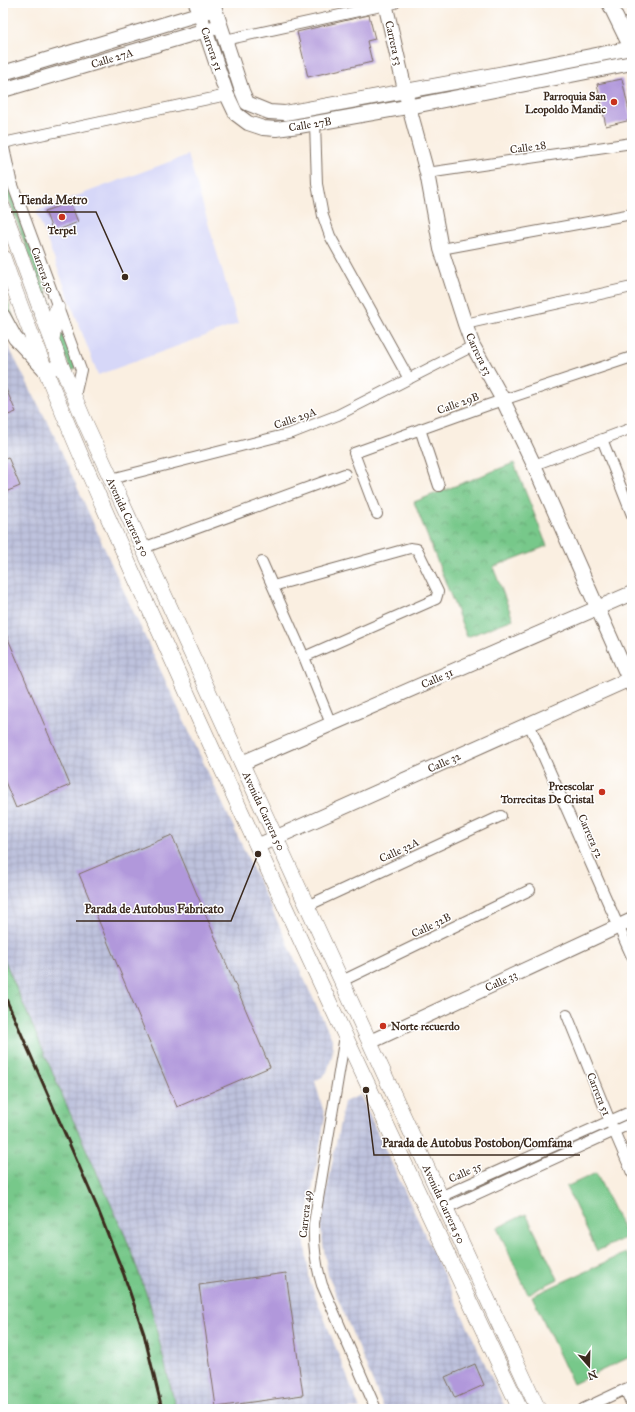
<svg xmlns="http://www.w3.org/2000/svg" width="635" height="1412" font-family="'IM FELL Great Primer',serif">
<defs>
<pattern id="industrial-grid" width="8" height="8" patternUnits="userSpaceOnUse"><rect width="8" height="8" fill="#bec2dd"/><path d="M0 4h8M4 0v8" fill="none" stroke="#a4a7bd"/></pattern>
<pattern id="grass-tufts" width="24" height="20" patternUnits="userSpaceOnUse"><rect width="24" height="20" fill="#77c88a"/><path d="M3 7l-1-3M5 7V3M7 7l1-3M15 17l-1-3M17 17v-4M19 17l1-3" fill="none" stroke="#63a370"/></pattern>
<pattern id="park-crowns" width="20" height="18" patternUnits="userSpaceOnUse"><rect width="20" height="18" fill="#77c88a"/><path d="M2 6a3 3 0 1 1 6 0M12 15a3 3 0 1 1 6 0" fill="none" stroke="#63a370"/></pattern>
</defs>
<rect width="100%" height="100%" fill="#fff"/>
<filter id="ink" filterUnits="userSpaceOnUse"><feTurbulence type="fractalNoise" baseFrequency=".025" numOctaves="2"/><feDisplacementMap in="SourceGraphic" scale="8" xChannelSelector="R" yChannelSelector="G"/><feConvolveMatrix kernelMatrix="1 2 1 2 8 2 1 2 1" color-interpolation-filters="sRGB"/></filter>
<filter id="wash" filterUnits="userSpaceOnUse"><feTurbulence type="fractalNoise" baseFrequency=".012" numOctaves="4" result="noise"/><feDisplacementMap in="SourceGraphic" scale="16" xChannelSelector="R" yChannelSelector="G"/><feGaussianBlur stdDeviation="0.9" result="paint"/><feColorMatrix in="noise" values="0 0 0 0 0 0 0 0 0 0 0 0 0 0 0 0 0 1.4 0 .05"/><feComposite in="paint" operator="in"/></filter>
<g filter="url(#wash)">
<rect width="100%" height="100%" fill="#faefe1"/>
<!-- built -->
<path fill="#d6d7f8" d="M188 155 238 324 98 375 36 211Z"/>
<!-- industrial -->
<path fill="url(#industrial-grid)" d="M3 336 54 435 120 583 333 1041 332 1056 327 1072 322 1077 315 1081 325 1117 304 1237 310 1282 360 1409H176L150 1304 126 1238 69 1111 3 957Z
M360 1095 506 1409H384L328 1275 320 1225 344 1102Z"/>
<!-- grass -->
<path fill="url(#grass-tufts)" stroke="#597954" d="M6 179 53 310 49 311 3 183V180Z
M3 286 17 329 3 302Z
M60 327 76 369 71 371 58 336Z
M3 957 69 1111 126 1238 150 1304 176 1409H3Z"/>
<!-- park -->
<path fill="url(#park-crowns)" stroke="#597954" d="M514 463 547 546 493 567 513 619 467 637 414 502Z"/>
<!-- pitch -->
<path fill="#77c88a" stroke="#597954" d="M596 1173 627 1237 597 1251 566 1187Z
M526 1214 558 1279 528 1294 497 1228Z
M626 1253 632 1265V1356L573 1384 532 1296Z"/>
<g id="blocks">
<!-- building -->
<path fill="#b198db" d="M369 15 375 39 367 41 372 62 308 77 297 32Z
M622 79 631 120 606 126 597 84Z
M70 202 78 222 53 232 45 211Z
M3 382 16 412 3 417Z
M8 457 20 486 3 493V459Z
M3 627 70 785 16 808 3 777Z
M172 835 270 1067 177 1107 79 874Z
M286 1273 303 1395 216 1407 199 1285Z
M475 1364 484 1385 455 1398 445 1377Z"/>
</g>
</g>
<g filter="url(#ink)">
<use href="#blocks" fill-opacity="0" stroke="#7e6f62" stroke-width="1"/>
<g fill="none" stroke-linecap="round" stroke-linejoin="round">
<!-- street casing -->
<g stroke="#7e6f62" stroke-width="12">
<path id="street" d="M225 40 395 3
M315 123 317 184 323 216 330 236 409 379
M427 173 632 143
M441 249 632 214
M465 324 632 287
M75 396 81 370 11 180 3 143 227 95
M420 429 439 486
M602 439 632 515
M534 465 632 428
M111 479 292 433 338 415 473 346
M377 514 354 453 488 405 632 357
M143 548 345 474
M262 562 304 657 331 724
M273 586 410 548 417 549 438 592 436 599 304 657
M529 724 632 957
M307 906 501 816
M342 981 530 890
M567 1015 614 1131 632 1173
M345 1036 314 1223C313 1244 316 1265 322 1285L376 1409
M440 1197 632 1111
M446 1208 632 1123
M625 1389 632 1405
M583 1409 632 1386"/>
</g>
<!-- secondary casing -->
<g stroke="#7e6f62" stroke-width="16">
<path id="secondary" d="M196 3 227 95 236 114 248 123 263 128 276 129 299 126 418 105 632 63
M385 3 409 107 427 173 441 249 465 324 473 346 503 400 534 465 632 686
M609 3 632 50
M3 73 215 9 242 91 247 103 269 112 285 113 499 74 632 48
M3 90 213 28
M3 142V144
M3 316 15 338 46 371 61 365
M242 763 632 593
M257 846 632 678
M370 1042 632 920"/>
</g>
<!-- primary casing -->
<g stroke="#7e6f62" stroke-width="16">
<path id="primary" d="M3 208 61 365 85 422 538 1409
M3 257C55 407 123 550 188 695 296 934 409 1172 520 1409
M52 339 57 308"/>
</g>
<!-- street -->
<use href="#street" stroke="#fff" stroke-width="10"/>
<!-- secondary -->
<use href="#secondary" stroke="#fff" stroke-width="14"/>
<!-- primary -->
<use href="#primary" stroke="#fff" stroke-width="15"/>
<!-- rail -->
<path stroke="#3b2a1e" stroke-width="3" d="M3 992 97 1207 124 1275 144 1334 162 1409"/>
</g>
</g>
<!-- markers -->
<g fill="#c8321e" stroke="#fff" stroke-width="1.5">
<circle cx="614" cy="102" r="4"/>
<circle cx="62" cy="217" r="4"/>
<circle cx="602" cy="792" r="4"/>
<circle cx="383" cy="1026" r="4"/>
</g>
<g text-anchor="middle" stroke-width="3" stroke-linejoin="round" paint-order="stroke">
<!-- street labels -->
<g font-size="11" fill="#3b2a1e" stroke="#fff">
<text transform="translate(394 43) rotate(77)" y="4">Carrera 53</text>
<text transform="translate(212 49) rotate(71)" y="4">Carrera 51</text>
<text transform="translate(112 58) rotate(-17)" y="4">Calle 27A</text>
<text transform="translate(310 124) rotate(-9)" y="4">Calle 27B</text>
<text transform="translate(528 147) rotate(-8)" y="4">Calle 28</text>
<text transform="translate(43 270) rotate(70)" y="4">Carrera 50</text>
<text transform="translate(479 354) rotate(64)" y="4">Carrera 53</text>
<text transform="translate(458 403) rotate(-20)" y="4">Calle 29B</text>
<text transform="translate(295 418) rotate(-19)" y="4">Calle 29A</text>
<text transform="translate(128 517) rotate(65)" y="4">Avenida Carrera 50</text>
<text transform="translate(437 678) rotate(-24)" y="4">Calle 31</text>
<text transform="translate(444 762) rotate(-24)" y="4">Calle 32</text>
<text transform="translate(264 811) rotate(65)" y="4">Avenida Carrera 50</text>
<text transform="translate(591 836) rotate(66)" y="4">Carrera 52</text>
<text transform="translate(399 850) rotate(-25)" y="4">Calle 32A</text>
<text transform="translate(431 925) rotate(-26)" y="4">Calle 32B</text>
<text transform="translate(501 981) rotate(-25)" y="4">Calle 33</text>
<text transform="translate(599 1094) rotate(68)" y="4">Carrera 51</text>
<text transform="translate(465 1172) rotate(-24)" y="4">Calle 35</text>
<text transform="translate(444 1204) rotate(65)" y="4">Avenida Carrera 50</text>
<text transform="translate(305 1214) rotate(-84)" y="4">Carrera 49</text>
</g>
<!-- poi labels -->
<g font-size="11" font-weight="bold" fill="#3b2a1e" stroke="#fff" text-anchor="end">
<text x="606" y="100">Parroquia San<tspan x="606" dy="13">Leopoldo Mandic</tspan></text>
<text x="62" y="234" text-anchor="middle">Terpel</text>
<text x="594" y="790">Preescolar<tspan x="594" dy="13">Torrecitas De Cristal</tspan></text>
<text x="391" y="1030" text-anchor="start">Norte recuerdo</text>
</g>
</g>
<!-- callouts -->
<path fill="none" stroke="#3b2a1e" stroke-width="1.5" d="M125 277L96 212H11M258 854L231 921H76M366 1090L374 1155H580"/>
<g fill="#3b2a1e" stroke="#fff" stroke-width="1.5">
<circle cx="125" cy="277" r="4"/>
<circle cx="258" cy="854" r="4"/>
<circle cx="366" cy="1090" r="4"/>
</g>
<g font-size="12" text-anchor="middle" font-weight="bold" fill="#3b2a1e" stroke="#fff" stroke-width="3" stroke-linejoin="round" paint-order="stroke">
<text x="53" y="204">Tienda Metro</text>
<text x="154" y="913">Parada de Autobus Fabricato</text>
<text x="477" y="1147">Parada de Autobus Postobon/Comfama</text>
</g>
<!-- margin -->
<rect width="635" height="1412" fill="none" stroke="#fff" stroke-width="16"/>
<!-- north arrow -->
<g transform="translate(589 1366) rotate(160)" stroke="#ffffff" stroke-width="3" paint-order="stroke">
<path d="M0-3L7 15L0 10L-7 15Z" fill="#3b2a1e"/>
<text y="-6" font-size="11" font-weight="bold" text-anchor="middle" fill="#3b2a1e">N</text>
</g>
</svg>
